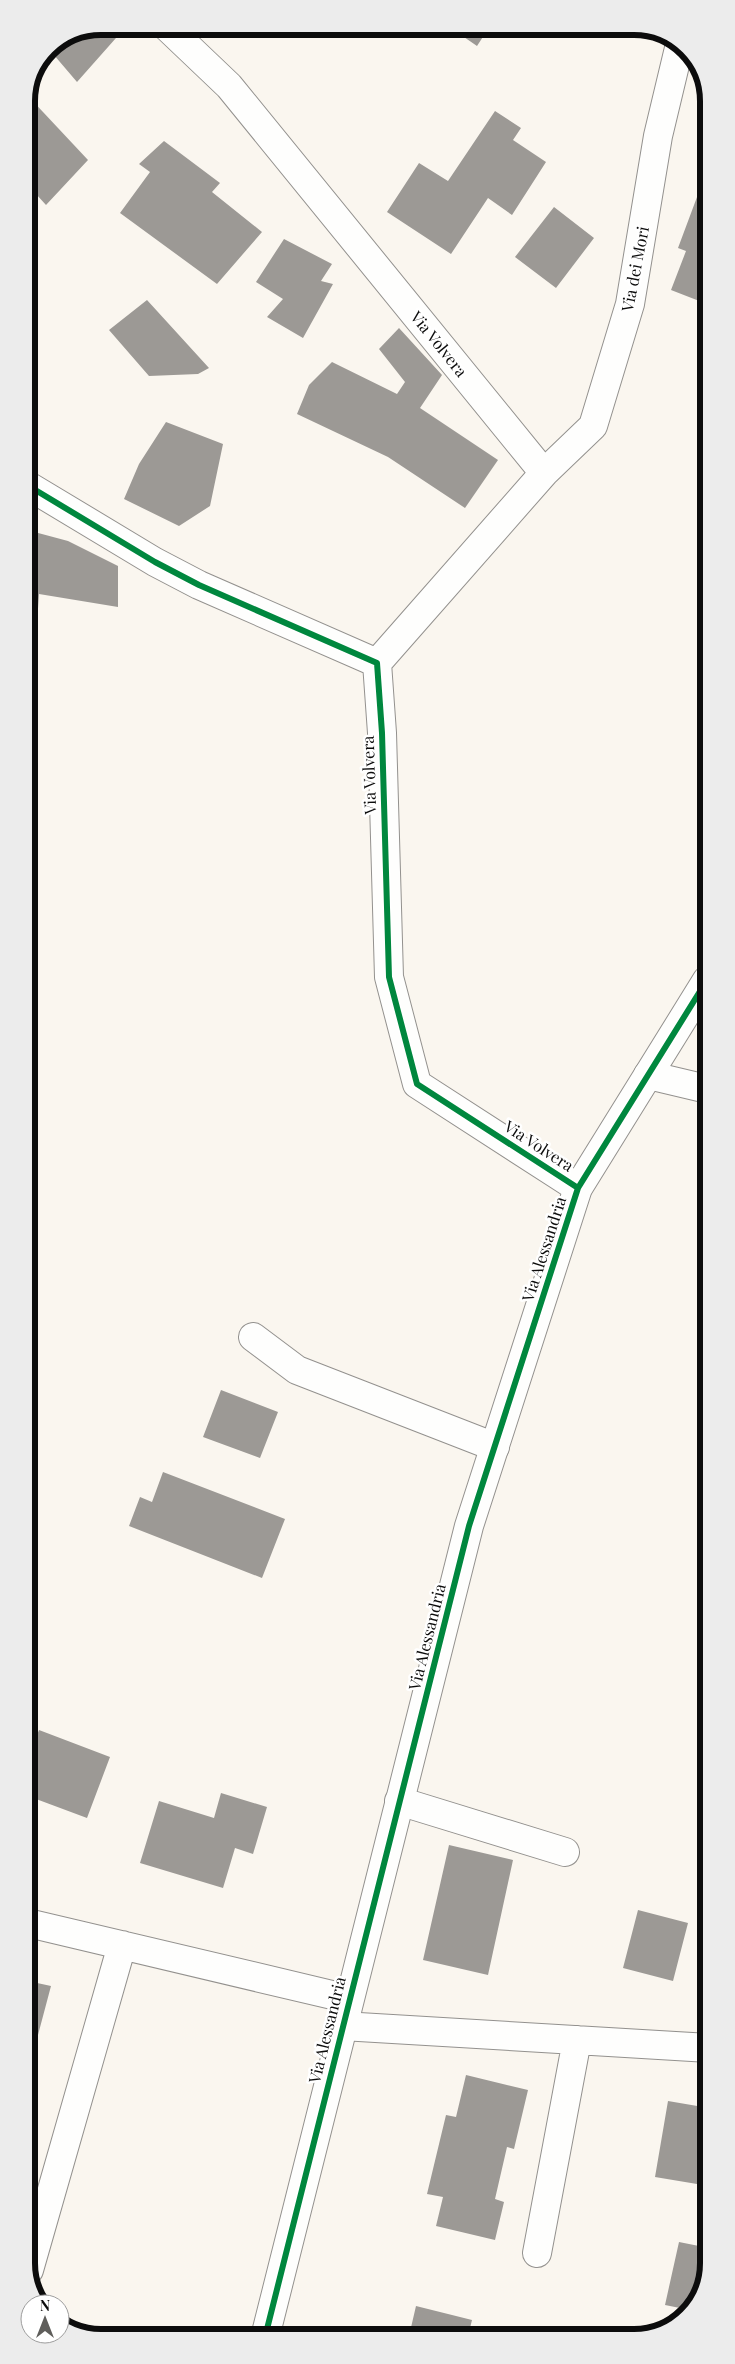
<svg xmlns="http://www.w3.org/2000/svg" width="735" height="2364" font-family="'Playfair Display',serif">
<rect width="100%" height="100%" fill="#faf6ef"/>
<!-- building -->
<path fill="#9c9995" d="M102 26H117L116 38 77 82 48 48Z
M448 26H490L477 46Z
M28 96 88 160 46 205 26 183V101Z
M495 111 521 128 513 140 546 162 512 215 488 198 451 254 387 212 419 163 448 181Z
M164 141 220 183 212 192 262 232 217 284 120 213 150 172 139 164Z
M700 189 706 191 707 304 671 290 686 251 678 248Z
M554 207 594 238 556 288 515 257Z
M284 239 332 264 321 281 333 284 303 338 267 317 283 299 256 282Z
M147 300 209 368 198 374 149 376 109 330Z
M399 328 442 375 420 408 498 460 465 508 388 457 297 414 309 385 332 362 397 394 405 382 379 349Z
M166 422 223 444 210 506 179 526 124 499 139 464Z
M27 530 68 541 118 566V607L39 594 37 623 27 622Z
M221 1390 278 1412 260 1458 203 1437Z
M163 1472 285 1519 262 1578 129 1526 140 1497 152 1502Z
M39 1730 110 1757 87 1818 28 1796V1758Z
M221 1793 267 1807 253 1854 235 1848 223 1888 140 1863 159 1801 214 1818Z
M449 1845 513 1860 488 1975 423 1960Z
M638 1910 688 1923 673 1981 623 1968Z
M28 1981 51 1986 38 2035 28 2033Z
M466 2075 528 2090 514 2149 507 2147 495 2199 504 2202 495 2240 436 2226 443 2197 427 2194 446 2115 456 2117Z
M668 2101 709 2108V2186L655 2177Z
M679 2242 709 2248V2263L693 2309 690 2310 665 2305Z
M416 2306 472 2320 468 2336H409Z"/>
<g fill="none" stroke-linecap="round" stroke-linejoin="round">
<!-- minor casing -->
<g stroke="#93918e" stroke-width="30">
<path id="minor" d="M166 26 229 86 544 473
M27 485 155 562 199 585 377 663 382 733 389 977 417 1084 578 1188
M377 663 544 473 593 426 630 304 658 136 680 44
M648 1075 707 1089
M253 1337 297 1370 495 1447
M399 1801 565 1852
M28 1923 349 1999
M342 2026 709 2048
M537 2253 577 2040
M29 2270 122 1945"/>
</g>
<!-- tertiary casing -->
<g stroke="#93918e" stroke-width="30">
<path id="tertiary" d="M265 2337 469 1526 578 1188 707 980"/>
</g>
<!-- minor -->
<use href="#minor" stroke="#fefefd" stroke-width="28"/>
<!-- tertiary -->
<use href="#tertiary" stroke="#fefefd" stroke-width="28"/>
<!-- cycleway casing -->
<g stroke="#fff" stroke-width="9">
<path id="cycleway" d="M27 485 155 562 199 585 377 663 382 733 389 977 417 1084 578 1188
M265 2337 469 1526 578 1188 707 980"/>
</g>
<!-- cycleway -->
<use href="#cycleway" stroke="#00873e" stroke-width="6"/>
</g>
<g text-anchor="middle" stroke-width="5" stroke-linejoin="round" paint-order="stroke">
<!-- street labels -->
<g font-size="16" fill="#0c0c0c" stroke="#fff">
<text transform="translate(635 269) rotate(-79)" y="6">Via dei Mori</text>
<text transform="translate(439 344) rotate(51)" y="6">Via Volvera</text>
<text transform="translate(369 775) rotate(-92)" y="6">Via Volvera</text>
<text transform="translate(539 1146) rotate(33)" y="6">Via Volvera</text>
<text transform="translate(544 1249) rotate(-72)" y="6">Via Alessandria</text>
<text transform="translate(427 1637) rotate(-76)" y="6">Via Alessandria</text>
<text transform="translate(327 2030) rotate(-76)" y="6">Via Alessandria</text>
</g>
</g>
<!-- crop -->
<path d="M0 0H735V2364H0ZM101 35H634A66 66 0 0 1 700 101V2263A66 66 0 0 1 634 2329H101A66 66 0 0 1 35 2263V101A66 66 0 0 1 101 35Z" fill="#ececec" fill-rule="evenodd"/>
<path fill="none" stroke="#0c0c0c" stroke-width="6" d="M101 35H634A66 66 0 0 1 700 101V2263A66 66 0 0 1 634 2329H101A66 66 0 0 1 35 2263V101A66 66 0 0 1 101 35Z"/>
<!-- north arrow -->
<g transform="translate(45 2319)"><circle r="24" fill="#ffffff" stroke="#9e9e9e"/>
<path d="M0-4L9 19L0 12L-9 19Z" fill="#5f5e5b"/>
<text y="-8" font-size="14" font-weight="bold" text-anchor="middle" fill="#0c0c0c">N</text>
</g>
</svg>
